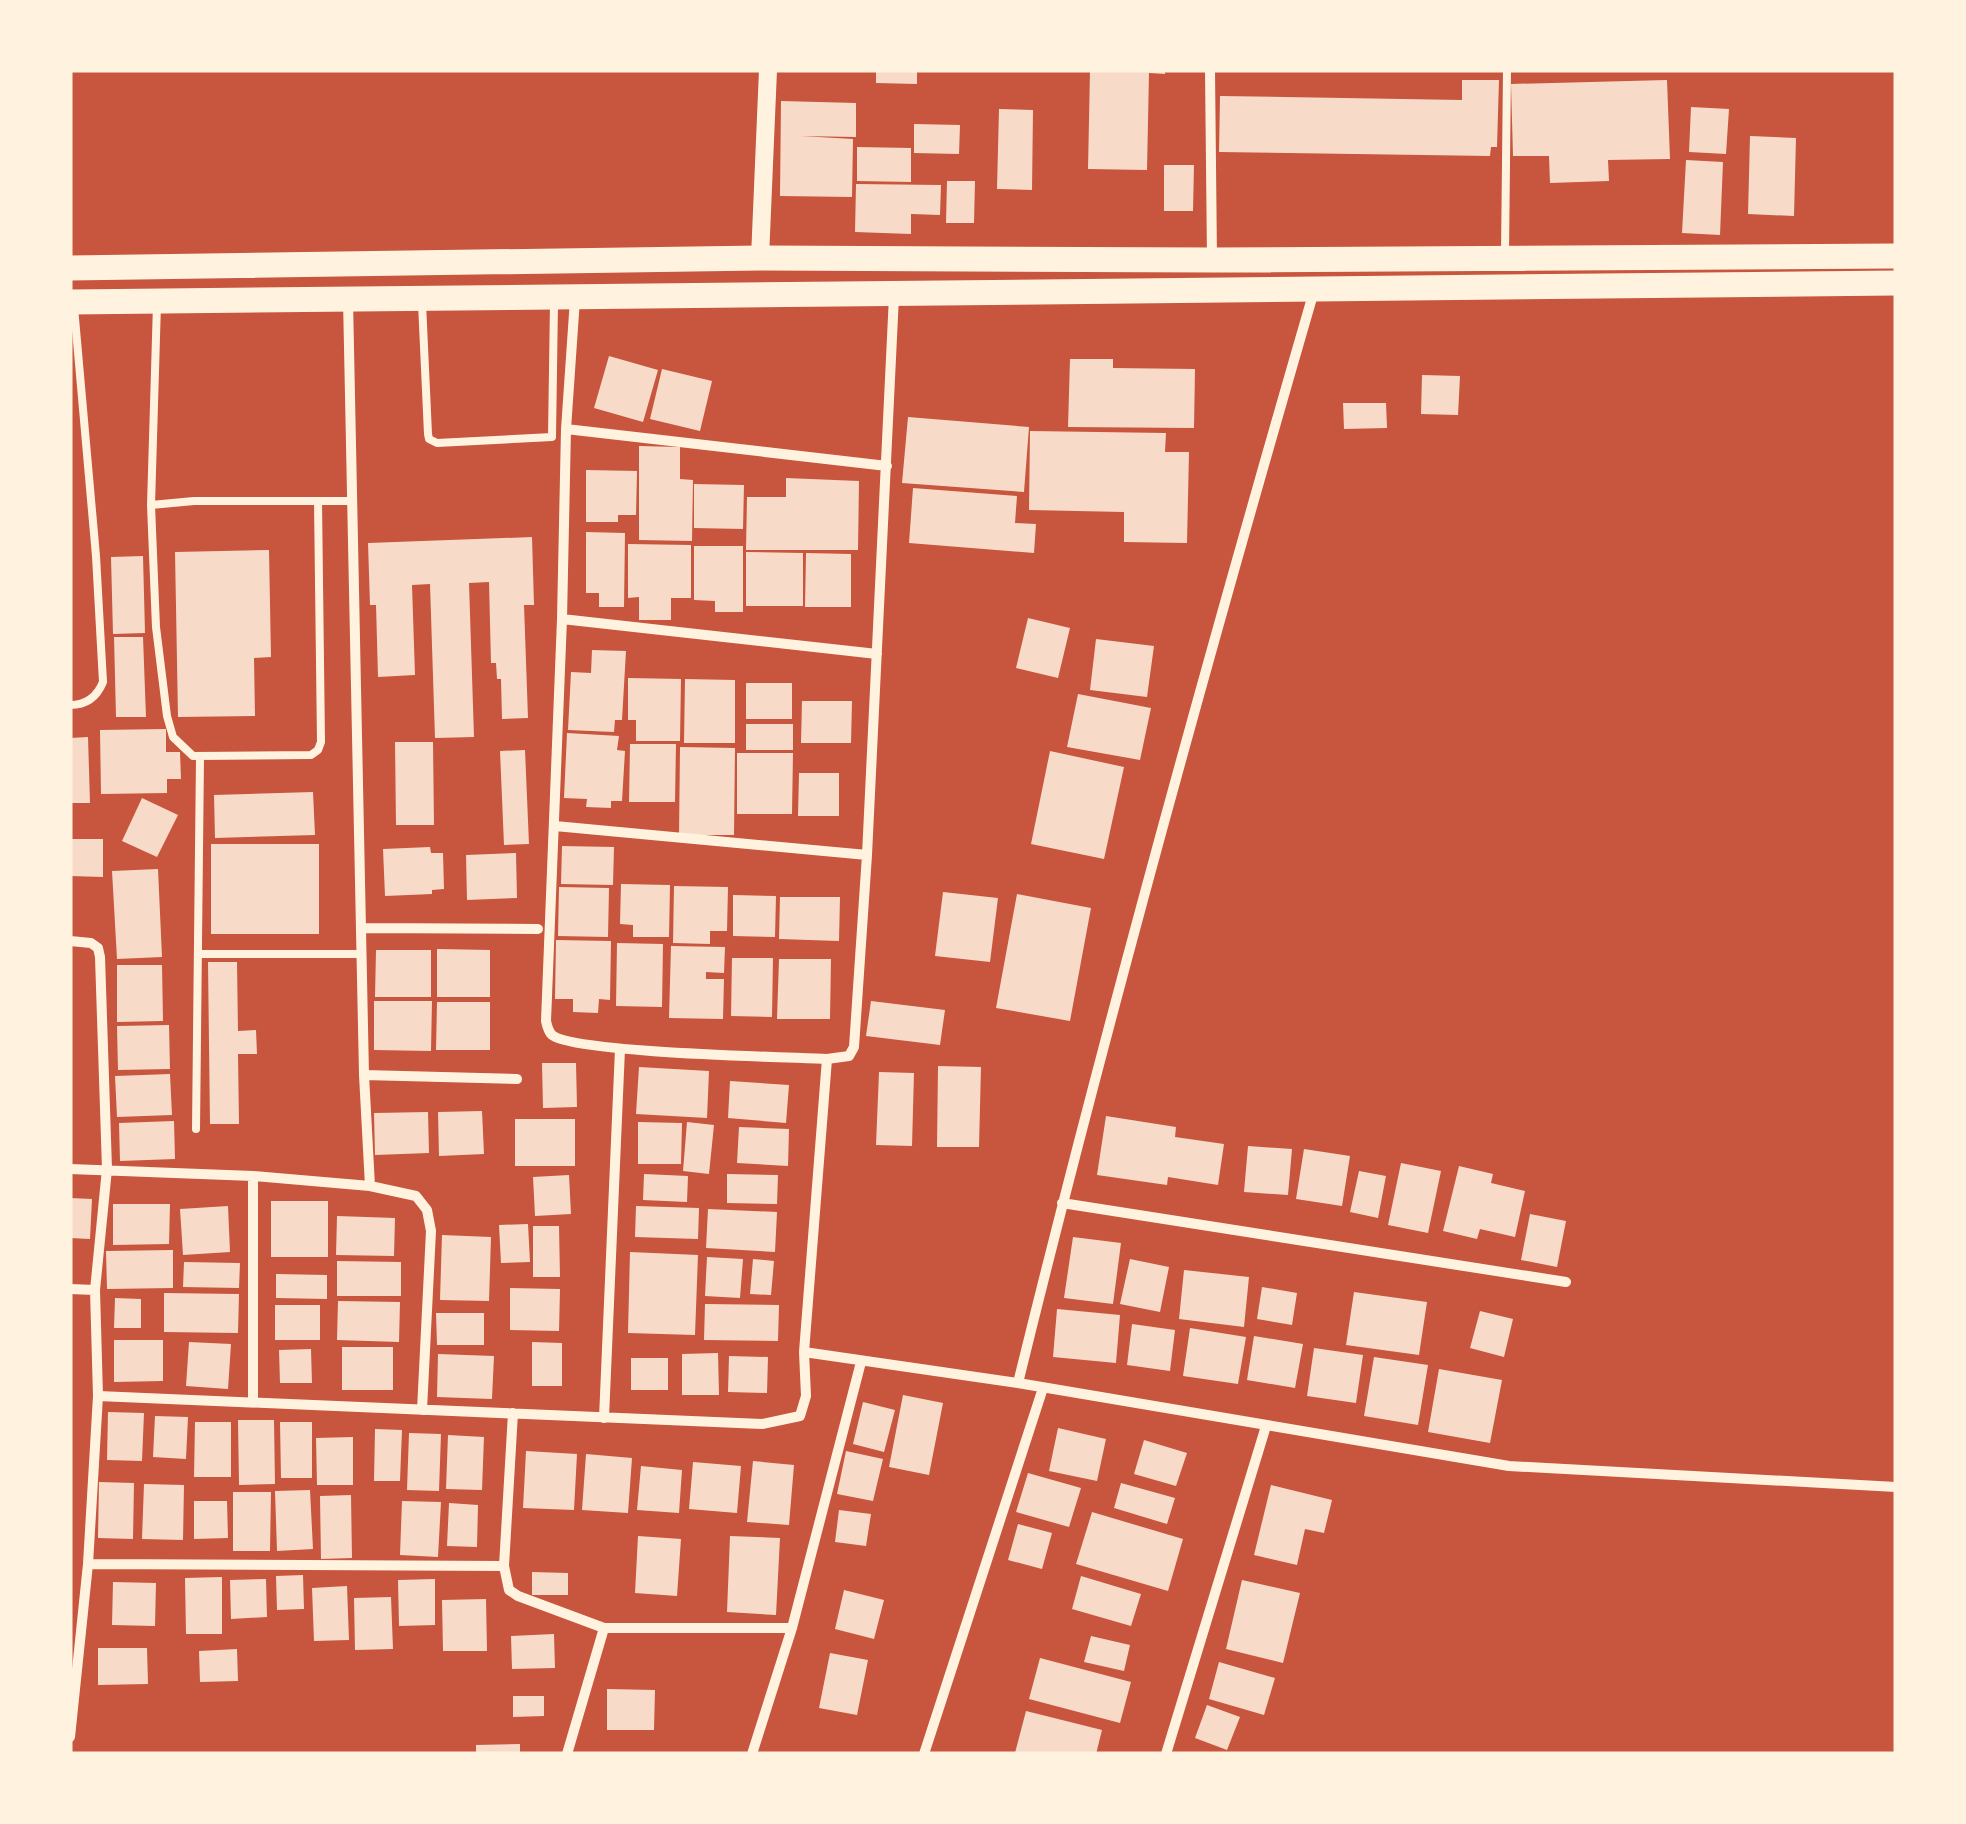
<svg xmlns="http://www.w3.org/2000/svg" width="1966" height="1824" font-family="Ubuntu,sans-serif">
<rect width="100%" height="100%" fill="#c8553d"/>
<!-- building -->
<path fill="#f7dbc8" d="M876 70H917V84L876 83Z
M1090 70H1165V74L1149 73 1147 170 1088 169Z
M1462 80H1499L1497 147H1491L1490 156 1219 152 1220 96 1462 100Z
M1667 80 1670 159 1608 160 1609 181 1550 183 1549 156H1513L1511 84Z
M781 101 856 103V137L801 136 853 139 852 197 780 196Z
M1691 107 1729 109 1726 154 1689 152Z
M999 109 1033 110 1032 190 997 189Z
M914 124 960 125 959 154 914 153Z
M1750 136 1796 138 1794 216 1748 214Z
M857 147 911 148V182L857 181Z
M1686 160 1723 162 1720 235 1682 233Z
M1164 165H1194L1193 211H1164Z
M947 181H975L974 223H946Z
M856 184 941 185 940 215 911 214V234L855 232Z
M609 356 658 370 643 422 594 408Z
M1070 359H1113V368L1195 369 1194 428 1068 427Z
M662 369 712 381 700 431 650 419Z
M1422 375 1460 376 1458 415 1421 414Z
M1343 403H1386L1387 428 1344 429Z
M908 417 1029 427 1024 492 902 483Z
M1030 431 1166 433 1165 452H1189L1187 543 1124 542V512L1029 510Z
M639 446 680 447V479L693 480 692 541 639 540Z
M586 470 637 471 636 515H618V522H586Z
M786 478 859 481 858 550H746L747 497H786Z
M694 484 744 485 743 529 694 528Z
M913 488 1017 496 1015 523 1036 524 1034 553 909 543Z
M586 532 625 533 624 607H599V593H586Z
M532 537 534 605H524L528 718 502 719 501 679H497L496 663H491L489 582 469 583 474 737 435 738 430 584 412 585 415 675 378 677 376 605H370L368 543Z
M628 544 691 545V598H671V620H639V597L628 598Z
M694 546H743V612H715V601L694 600Z
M269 550 271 657 254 658 255 716 178 717 175 552Z
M746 552 803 553V606H746Z
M806 553 851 554V607H805Z
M143 556 145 633 113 634 111 557Z
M1028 618 1070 628 1058 678 1016 668Z
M114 637H143L146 717H116Z
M1096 639 1154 646 1147 697 1090 690Z
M592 650 626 651 622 720H615L614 732 568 730 571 672 591 673Z
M628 678 681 679 680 741H636V720H628Z
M685 679 735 680V743H684Z
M746 683H792V719H746Z
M1078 694 1151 708 1140 760 1067 747Z
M802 701H852L851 743H801Z
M746 724H793V750H746Z
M166 729V752H180L181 779H167V793L101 794 100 730Z
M567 733 619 736 617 750 625 751 622 801H611V808L586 807 587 799 564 798Z
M88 737 90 803H70V738Z
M395 742H433L434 825H396Z
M630 744H676L675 802H629Z
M680 747 735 748 734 835H679Z
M525 750 529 844 504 845 500 751Z
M1050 751 1124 767 1104 859 1031 844Z
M737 753H793L792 814H737Z
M799 773H839V816H798Z
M313 792 315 835 215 838 214 795Z
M142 798 178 815 157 857 122 841Z
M70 839H103V877L70 876Z
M211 844H319V934H211Z
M562 846 614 847 613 885 561 884Z
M430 847 431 853H443L444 889 432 890V894L385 896 383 849Z
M516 853 517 898 467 900 466 855Z
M158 869 162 957 117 959 112 871Z
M621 884 670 885 669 937H633V925L620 924Z
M674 886 728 887 727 931H710V944L673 943Z
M559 887 609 888 608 937 558 936Z
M943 892 998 898 990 962 935 956Z
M1017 894 1091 908 1070 1021 996 1008Z
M733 895 776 896 775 937 733 936Z
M780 897H840L839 941 779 939Z
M556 940 611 941 610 1000 599 999 598 1013 573 1012V999H555Z
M617 943 663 944 662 1007 616 1006Z
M671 946 725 947 724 973 706 972V979H724L723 1019 669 1018Z
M437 949 490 950V997H437Z
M376 950H431V997H375Z
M732 958H773L772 1017 731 1016Z
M779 959H831L830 1019H777Z
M208 962H237L238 1031 256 1030 257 1054H238L239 1124H210Z
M117 965H162L163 1021 117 1022Z
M374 1001H432L431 1051 374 1050Z
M871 1001 945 1010 940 1045 866 1036Z
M437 1002H490V1050H436Z
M169 1025 170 1069 118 1070 117 1026Z
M542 1063H576L577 1107 543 1108Z
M938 1066 981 1067 979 1147H937Z
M639 1067 709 1071 707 1118 636 1114Z
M879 1072 914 1073 912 1146 876 1145Z
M170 1074 172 1115 117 1117 115 1076Z
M730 1081 789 1085 786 1123 728 1118Z
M482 1111 484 1154 439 1156 438 1112Z
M428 1112 429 1153 375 1155 374 1113Z
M1106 1116 1176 1127 1175 1137 1224 1144 1218 1185 1168 1177 1167 1185 1097 1175Z
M515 1119H575V1166H515Z
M174 1121 175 1159 120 1161 119 1123Z
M638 1122 682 1123 681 1164H638Z
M687 1122 714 1125 709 1174 683 1171Z
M739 1127 789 1129 788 1166 737 1163Z
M1248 1146 1292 1149 1288 1195 1244 1192Z
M1304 1149 1350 1156 1342 1206 1296 1199Z
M1401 1163 1441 1171 1428 1233 1388 1225Z
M1459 1166 1493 1174 1491 1183 1525 1191 1515 1237 1480 1229 1477 1239 1443 1231Z
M1359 1171 1386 1176 1378 1218 1350 1212Z
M644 1174 688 1176 687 1202 643 1200Z
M727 1174 778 1175 777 1204 727 1203Z
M569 1175 571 1214 535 1216 533 1177Z
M70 1198 92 1199 90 1239 70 1238Z
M271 1201H328V1257H271Z
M113 1204H170L169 1244 113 1245Z
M228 1206 230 1252 183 1255 180 1209Z
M636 1206 699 1208 698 1239 635 1237Z
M708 1209 777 1212 775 1252 706 1248Z
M1530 1214 1566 1221 1557 1267 1521 1260Z
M337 1216 395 1218 394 1256 336 1255Z
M528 1224 530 1262 501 1263 499 1225Z
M533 1226H559L560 1277H533Z
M442 1235 491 1237 489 1301 440 1300Z
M1073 1237 1121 1243 1113 1304 1064 1298Z
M173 1250V1288L107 1289 106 1251Z
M630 1252 698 1255 695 1335 628 1333Z
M707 1257 743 1259 740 1298 705 1296Z
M753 1259 774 1261 771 1295 750 1294Z
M1130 1259 1169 1267 1160 1312 1120 1304Z
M337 1261 401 1262V1296H337Z
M184 1262 240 1263 239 1288 183 1287Z
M1184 1270 1249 1277 1244 1327 1179 1319Z
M276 1274 327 1275V1299L276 1298Z
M1262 1287 1297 1293 1292 1325 1257 1319Z
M510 1288 560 1289 559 1331 510 1330Z
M1354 1292 1427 1302 1419 1355 1346 1345Z
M164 1293 239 1294 238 1333 164 1332Z
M115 1298 141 1299V1328H114Z
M338 1301 400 1302 399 1342 337 1340Z
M705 1304 779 1305 778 1341 704 1340Z
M275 1305H320V1340H275Z
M1057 1309 1120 1315 1116 1363 1053 1357Z
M1480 1311 1513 1319 1504 1357 1470 1348Z
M436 1313H484V1345H437Z
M1132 1324 1175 1330 1170 1371 1127 1365Z
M1190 1328 1246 1337 1238 1384 1183 1376Z
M1254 1336 1303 1344 1295 1388 1247 1380Z
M114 1340H163V1381L114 1382Z
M189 1342 231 1344 228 1389 186 1386Z
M532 1342 562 1343V1386H532Z
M342 1347H393V1390H342Z
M1314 1348 1363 1355 1356 1403 1307 1396Z
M311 1349 312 1383H280L279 1350Z
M718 1353 719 1395H682V1354Z
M438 1354 494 1356 492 1399 437 1397Z
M729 1356 768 1357 767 1393 728 1392Z
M1374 1357 1428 1365 1418 1425 1364 1416Z
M631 1358H668V1390H631Z
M1439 1369 1502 1380 1490 1443 1428 1432Z
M903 1395 943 1403 929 1475 889 1467Z
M863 1402 895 1410 884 1452 853 1444Z
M108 1412 144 1413 142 1461 107 1460Z
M155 1416 188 1417 186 1459 153 1457Z
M238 1420H274L275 1484 239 1485Z
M195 1422H231V1477H194Z
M280 1422H312V1478H281Z
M1058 1428 1106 1439 1097 1481 1049 1471Z
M375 1429 402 1430 400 1481H374Z
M409 1433 441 1434 439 1491 407 1490Z
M448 1435 484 1437 482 1490 446 1489Z
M353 1437V1485H317L316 1438Z
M1144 1440 1187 1453 1176 1486 1134 1474Z
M526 1451 577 1454 574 1510 523 1508Z
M846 1451 883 1459 873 1501 837 1494Z
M586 1454 632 1458 628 1513 582 1510Z
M753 1461 794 1465 789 1525 747 1522Z
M693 1462 741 1466 737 1513 689 1509Z
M641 1466 682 1470 679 1513 637 1510Z
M1028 1473 1081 1488 1069 1527 1016 1512Z
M99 1482 134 1483 133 1539 98 1538Z
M1121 1483 1175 1498 1167 1524 1114 1508Z
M144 1484 184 1485 183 1540 142 1539Z
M1271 1485 1332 1500 1324 1533 1305 1529 1297 1565 1254 1555Z
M310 1490 313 1549 277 1551 275 1491Z
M233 1492H271L270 1551H233Z
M351 1495 352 1558 321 1559 320 1496Z
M194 1501H227L228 1538 194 1539Z
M402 1501 441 1502 438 1557 400 1555Z
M449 1503 478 1505 477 1547 447 1546Z
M839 1510 871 1514 866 1546 835 1542Z
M1092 1512 1183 1539 1168 1591 1076 1564Z
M1018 1524 1052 1533 1042 1569 1008 1560Z
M638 1536 681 1539 677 1596 635 1593Z
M730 1536 780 1538 776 1615 727 1612Z
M532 1572 568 1573V1595H532Z
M303 1575 304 1609 277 1610 276 1576Z
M1081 1576 1141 1594 1131 1626 1072 1609Z
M222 1577V1634H186L185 1578Z
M266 1579 267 1617 231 1619 230 1580Z
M435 1579V1625L399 1626 398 1580Z
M1242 1580 1300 1593 1283 1663 1226 1649Z
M113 1582 156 1583 155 1626 112 1625Z
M347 1586 349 1640 314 1641 312 1588Z
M844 1590 884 1600 874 1639 835 1629Z
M391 1597 393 1649 355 1650 354 1598Z
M486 1599 487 1651H443L442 1600Z
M554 1634 555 1668 512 1669 511 1636Z
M1091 1636 1130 1645 1124 1671 1084 1662Z
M98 1648H147L148 1684 98 1685Z
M237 1649 238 1681 200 1682 199 1651Z
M830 1653 868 1660 857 1715 819 1708Z
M1040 1658 1131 1682 1120 1723 1029 1699Z
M1219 1662 1275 1678 1264 1715 1209 1699Z
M607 1689 655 1690 654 1730H607Z
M513 1696H544V1716L513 1717Z
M1207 1705 1240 1717 1227 1750 1195 1738Z
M1026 1711 1102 1730 1096 1754 1015 1753Z
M520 1744V1754H476V1745Z"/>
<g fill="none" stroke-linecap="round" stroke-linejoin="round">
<!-- service -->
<path stroke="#fff3e0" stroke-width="8" d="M1505 253 1507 70
M422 303 428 434 429 439 437 443 552 437 554 302
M318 501 321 742 318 750 311 755 193 756 173 737 167 716 156 627 151 505 194 501H350
M151 505 157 304
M70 705C87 705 97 697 103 682L96 556 74 307
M198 954H362
M196 1129 200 757"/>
<!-- minor -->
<path stroke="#fff3e0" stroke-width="10" d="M1210 70 1212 259
M348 299 364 1075 370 1186
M575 299 566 429 562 619 546 1021C547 1026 548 1031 552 1035 574 1053 786 1057 827 1059L849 1056 854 1047 867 855 894 296
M566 429 887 466
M562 619 877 654
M555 826 867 855
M362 928 538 929
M70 941 91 943 98 948 100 957 107 1169 95 1290 98 1396 88 1564 70 1737
M364 1075 517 1079
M70 1169 253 1176 370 1186 416 1196 427 1210 431 1231 422 1410
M253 1176V1401
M1062 1203 1566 1282
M70 1289 95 1290
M804 1352 1018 1383 1509 1466 1896 1487
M1018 1383C1108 1016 1209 653 1314 291
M98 1396 762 1424 800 1416 806 1396 804 1352 827 1059
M604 1418 620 1049
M88 1564 504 1566 509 1590 518 1596 604 1628H792L861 1362
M504 1566 513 1413
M567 1754 604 1628
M752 1754 792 1628
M924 1754 1043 1388
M1166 1754 1266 1426"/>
<!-- tertiary -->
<path stroke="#fff3e0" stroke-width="18" d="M760 258 768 70"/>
<!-- primary -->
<path stroke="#fff3e0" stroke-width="25" d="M70 268 760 258 1212 260 1896 256
M70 302 1896 283"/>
</g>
<!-- border -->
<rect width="1966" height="1824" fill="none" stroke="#fff3e0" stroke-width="145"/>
</svg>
